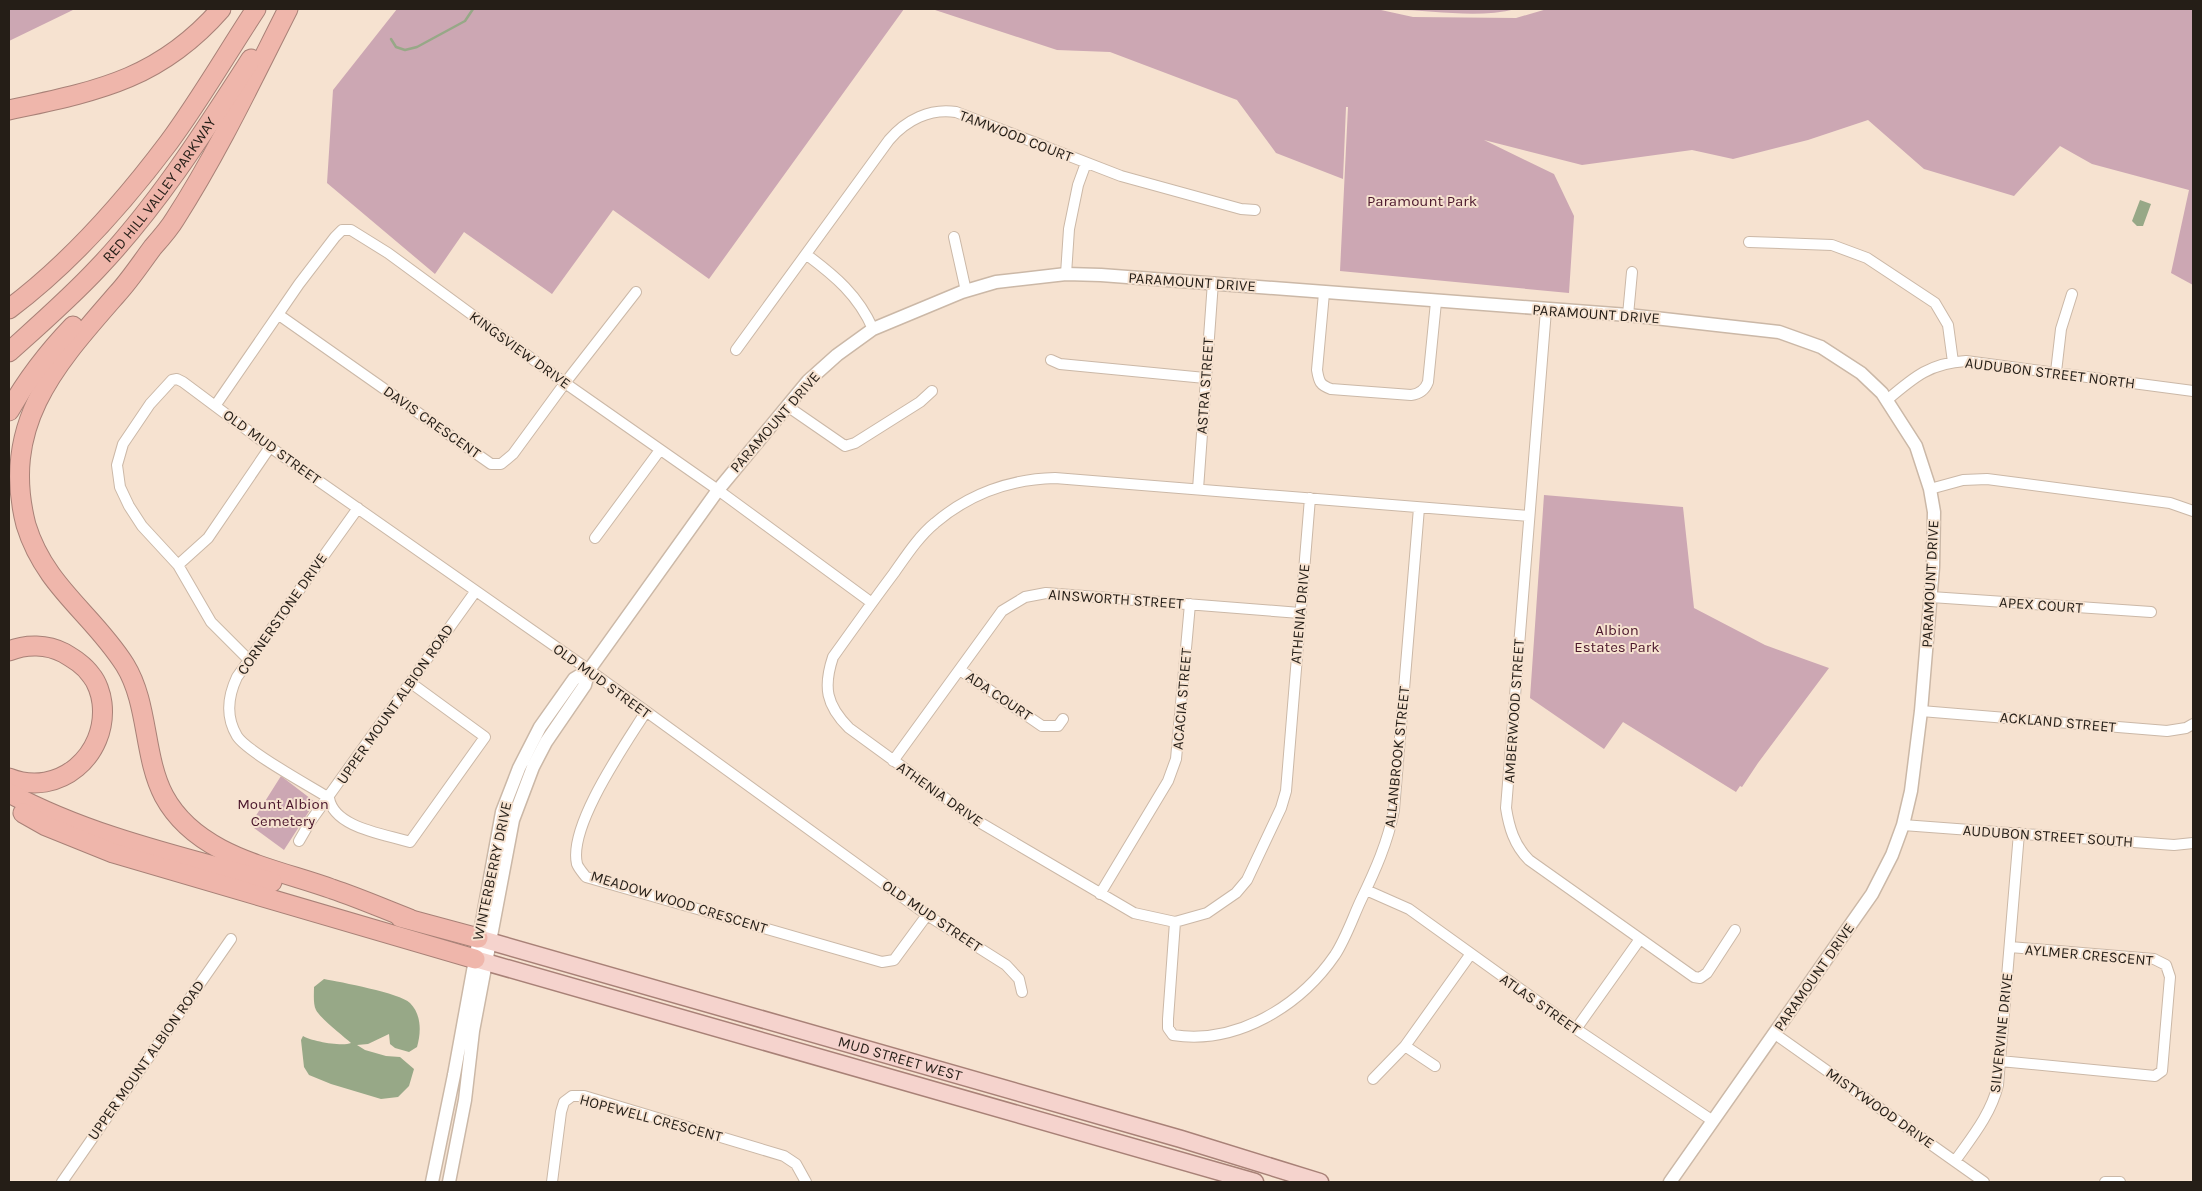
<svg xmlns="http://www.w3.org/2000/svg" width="2202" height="1191" font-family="Karla,sans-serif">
<rect width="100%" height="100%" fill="#f6e2d0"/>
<!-- green -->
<path fill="#cca7b3" d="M9 9H75L9 41Z
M397 9H904L709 279 613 210 552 294 464 232 435 274 327 183 333 90Z
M932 9H1516C1472 20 1426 8 1381 10L1413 17 1516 18 1547 9H2193V285L2171 273 2189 190 2092 164 2060 146 2014 196 1924 169 1868 120 1808 140 1733 159 1692 150 1582 165 1484 140 1554 174 1574 216 1569 293 1340 271 1348 107H1346L1343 179 1276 153 1237 100 1110 52 1057 50Z
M1544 495 1683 507 1694 608 1765 645 1829 668 1758 763 1742 787 1740 786 1736 792 1623 722 1604 749 1530 698Z
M281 776 315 802 284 850 250 825Z"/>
<!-- water -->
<path fill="#97a887" d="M2140 200 2151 204 2143 226H2137L2132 221Z
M324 979C340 982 400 993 410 1003 422 1015 421 1033 417 1047L409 1052 395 1048 390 1044 389 1034 368 1044 357 1045 365 1050 386 1056 400 1057 414 1069 409 1086 398 1097 381 1099 331 1084 309 1075 304 1067 301 1040 303 1036C311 1041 342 1047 351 1043 343 1036 320 1018 316 1010 313 1004 314 994 314 987Z"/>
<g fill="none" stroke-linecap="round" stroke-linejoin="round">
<!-- stream -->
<path stroke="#97a887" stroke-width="2.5" d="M391 39 396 47 405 50 417 47 465 21 473 9"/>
<!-- minor casing -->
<g stroke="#cbb8a7" stroke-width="12">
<path id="minor" d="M954 237 966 291
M1749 242 1832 245 1867 258 1935 303 1948 325 1953 362
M807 255C835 276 858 295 873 329
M1066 274 1069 229 1078 185 1086 163
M1324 293 1317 370C1319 382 1320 385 1331 389L1411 395C1419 394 1425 390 1428 382L1436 302
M1546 310 1506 808C1509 827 1514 845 1529 860L1694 977 1700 978 1707 973 1735 930
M279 315 491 464H501L513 454 565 383 636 292
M1628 315 1632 272
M736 350 889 140C906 120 930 108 956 112L1121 176 1241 209 1255 210
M1051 360 1060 364 1205 378
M2056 372 2061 329 2072 294
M1887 400C1914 377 1930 363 1966 361L2193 391
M215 406 299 284 335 237 342 230H351L388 253 565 383 718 490 872 603
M787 406 845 446 855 443 920 402 932 391
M1198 489 1213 282
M1930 489 1963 480 1987 479 2170 503 2193 511
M1310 498 1286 791 1281 808 1247 880 1236 893 1207 913 1175 922 1134 913 974 819 849 728C826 705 823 687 833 657 853 629 873 601 894 573 906 556 919 536 935 523 969 494 1011 479 1055 478 1213 490 1371 504 1529 516
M358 508 237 677C228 696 225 716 237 736 247 752 310 786 329 798 334 828 385 834 410 842L485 737 411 683
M595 538 660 450
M178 565 208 538 270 447
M1931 597 2151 612
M248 659 211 622 178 565 142 526 129 506 120 487 117 465 123 444 150 404 172 380 177 379 183 382 270 447 589 670 927 915 1006 965 1019 979 1022 992
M960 670 1042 726H1058L1063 719
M1921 711 2167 731 2186 728 2193 724
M645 713C625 745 568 826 577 864 579 869 583 873 586 877L882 962 894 960 927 915
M893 761 1002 611 1025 597 1046 593 1300 613
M1903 825 2174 845 2193 843
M299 841 310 822 475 592
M1366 890 1409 909 1576 1029 1713 1121
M1100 894 1168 781 1176 759 1190 604
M1175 922 1168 1019V1028L1173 1035C1237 1045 1300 1006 1335 955 1346 938 1353 917 1361 900 1375 871 1388 842 1394 810L1419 508
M1576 1029 1640 939
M1775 1034 1984 1182
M1405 1046 1435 1066
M2000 1061 2155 1076 2162 1071 2170 977 2166 965 2154 959 2010 947
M1373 1079 1405 1046 1470 955
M1955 1161C1972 1137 1991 1114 1998 1085L2019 833
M62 1182 231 939
M552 1182 561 1112 564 1102 572 1096H584L784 1156 796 1164 806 1182
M2105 1182H2120"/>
</g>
<!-- tertiary casing -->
<g stroke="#cbb8a7" stroke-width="15">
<path id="tertiary" d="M432 1182 454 1075 502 812 519 768 540 727 574 679 589 670
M449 1182 465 1100 473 1031 513 820 533 767 546 742 585 685 589 670 718 490 808 381 837 355 873 329 962 292 996 282 1066 274 1101 275 1628 315 1779 332 1821 347 1861 373 1882 393 1916 446 1930 489 1934 512 1933 567 1921 711 1911 791 1903 825 1892 855 1872 894 1670 1182"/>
</g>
<!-- primary casing -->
<g stroke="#a88177" stroke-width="19">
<g id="primary">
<path id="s1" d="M478 938 1181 1139 1320 1182"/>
<path d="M475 959 1255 1182"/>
</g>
</g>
<!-- motorway casing -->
<g stroke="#a88177" stroke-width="21">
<g id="motorway">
<path d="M288 9C252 80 218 152 175 219 169 229 161 238 153 247 141 263 130 280 117 294 56 364 0 424 26 525 45 587 93 614 125 665 149 704 143 756 164 796 197 857 274 868 332 889 359 898 384 909 410 919"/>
<path d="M9 110C97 91 159 80 221 9"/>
<path d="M9 309C69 264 124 202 169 142 200 100 227 53 256 9"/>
<path id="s2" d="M9 352C39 325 70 298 98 268 157 206 204 132 251 59"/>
<path d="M9 411C27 379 47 353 73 326"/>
<path d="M9 651C26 644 47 644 64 653 74 659 84 665 91 675 97 682 101 694 102 703 108 755 59 798 9 778"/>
<path d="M9 793C91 837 183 857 272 882"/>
<path d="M23 813 46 826 113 853 475 959"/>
<path d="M400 917 478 938"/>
</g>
</g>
<!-- minor -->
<use href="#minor" stroke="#fff" stroke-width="10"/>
<!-- tertiary -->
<use href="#tertiary" stroke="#fff" stroke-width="12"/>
<!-- primary -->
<use href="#primary" stroke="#f5d3cd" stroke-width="16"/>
<!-- motorway -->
<use href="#motorway" stroke="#efb6ab" stroke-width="19"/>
</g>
<g text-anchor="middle" stroke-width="4" stroke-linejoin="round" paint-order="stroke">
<!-- street labels -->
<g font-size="15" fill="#251e17" stroke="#f6e2d0">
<text transform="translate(1016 136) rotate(21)" y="5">TAMWOOD COURT</text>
<text dy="5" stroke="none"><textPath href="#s2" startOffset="222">RED HILL VALLEY PARKWAY</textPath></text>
<text transform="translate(1192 282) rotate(4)" y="5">PARAMOUNT DRIVE</text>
<text transform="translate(1596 314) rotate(4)" y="5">PARAMOUNT DRIVE</text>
<text transform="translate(520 350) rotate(36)" y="5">KINGSVIEW DRIVE</text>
<text transform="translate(2050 373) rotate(7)" y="5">AUDUBON STREET NORTH</text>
<text transform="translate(1205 386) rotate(-86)" y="5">ASTRA STREET</text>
<text transform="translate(432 422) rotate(35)" y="5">DAVIS CRESCENT</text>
<text transform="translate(775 422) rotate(-49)" y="5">PARAMOUNT DRIVE</text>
<text transform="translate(272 447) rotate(36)" y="5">OLD MUD STREET</text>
<text transform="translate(1930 584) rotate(-87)" y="5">PARAMOUNT DRIVE</text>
<text transform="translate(1116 599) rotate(4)" y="5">AINSWORTH STREET</text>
<text transform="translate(2041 605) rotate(4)" y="5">APEX COURT</text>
<text transform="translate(282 614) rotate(-55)" y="5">CORNERSTONE DRIVE</text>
<text transform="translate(1300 614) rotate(-85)" y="5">ATHENIA DRIVE</text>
<text transform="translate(602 681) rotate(36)" y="5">OLD MUD STREET</text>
<text transform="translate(999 696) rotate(34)" y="5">ADA COURT</text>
<text transform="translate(1182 699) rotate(-85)" y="5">ACACIA STREET</text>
<text transform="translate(395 704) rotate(-55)" y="5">UPPER MOUNT ALBION ROAD</text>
<text transform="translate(1514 711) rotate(-86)" y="5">AMBERWOOD STREET</text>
<text transform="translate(2058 722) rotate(5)" y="5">ACKLAND STREET</text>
<text transform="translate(1397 757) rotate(-84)" y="5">ALLANBROOK STREET</text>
<text transform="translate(940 794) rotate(35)" y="5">ATHENIA DRIVE</text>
<text transform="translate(2048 836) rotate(4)" y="5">AUDUBON STREET SOUTH</text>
<text transform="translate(492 871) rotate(-78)" y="5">WINTERBERRY DRIVE</text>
<text transform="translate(679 902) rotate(17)" y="5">MEADOW WOOD CRESCENT</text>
<text transform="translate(932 916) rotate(34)" y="5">OLD MUD STREET</text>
<text transform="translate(2089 955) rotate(5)" y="5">AYLMER CRESCENT</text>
<text transform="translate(1814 977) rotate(-55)" y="5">PARAMOUNT DRIVE</text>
<text transform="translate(1540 1004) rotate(35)" y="5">ATLAS STREET</text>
<text transform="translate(2001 1033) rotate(-84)" y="5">SILVERVINE DRIVE</text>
<text dy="5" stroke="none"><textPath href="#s1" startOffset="439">MUD STREET WEST</textPath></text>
<text transform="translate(146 1060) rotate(-55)" y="5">UPPER MOUNT ALBION ROAD</text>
<text transform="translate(1880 1108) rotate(35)" y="5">MISTYWOOD DRIVE</text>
<text transform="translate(651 1118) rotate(15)" y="5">HOPEWELL CRESCENT</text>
</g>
<!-- park labels -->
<g font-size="15" fill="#4a162b" stroke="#f6e2d0">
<text x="1422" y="206">Paramount Park</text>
<text x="1617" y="635">Albion<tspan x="1617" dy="17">Estates Park</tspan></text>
<text x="283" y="809">Mount Albion<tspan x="283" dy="17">Cemetery</tspan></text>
</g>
</g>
<!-- border -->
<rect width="2202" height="1191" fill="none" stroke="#251e17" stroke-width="20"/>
</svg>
